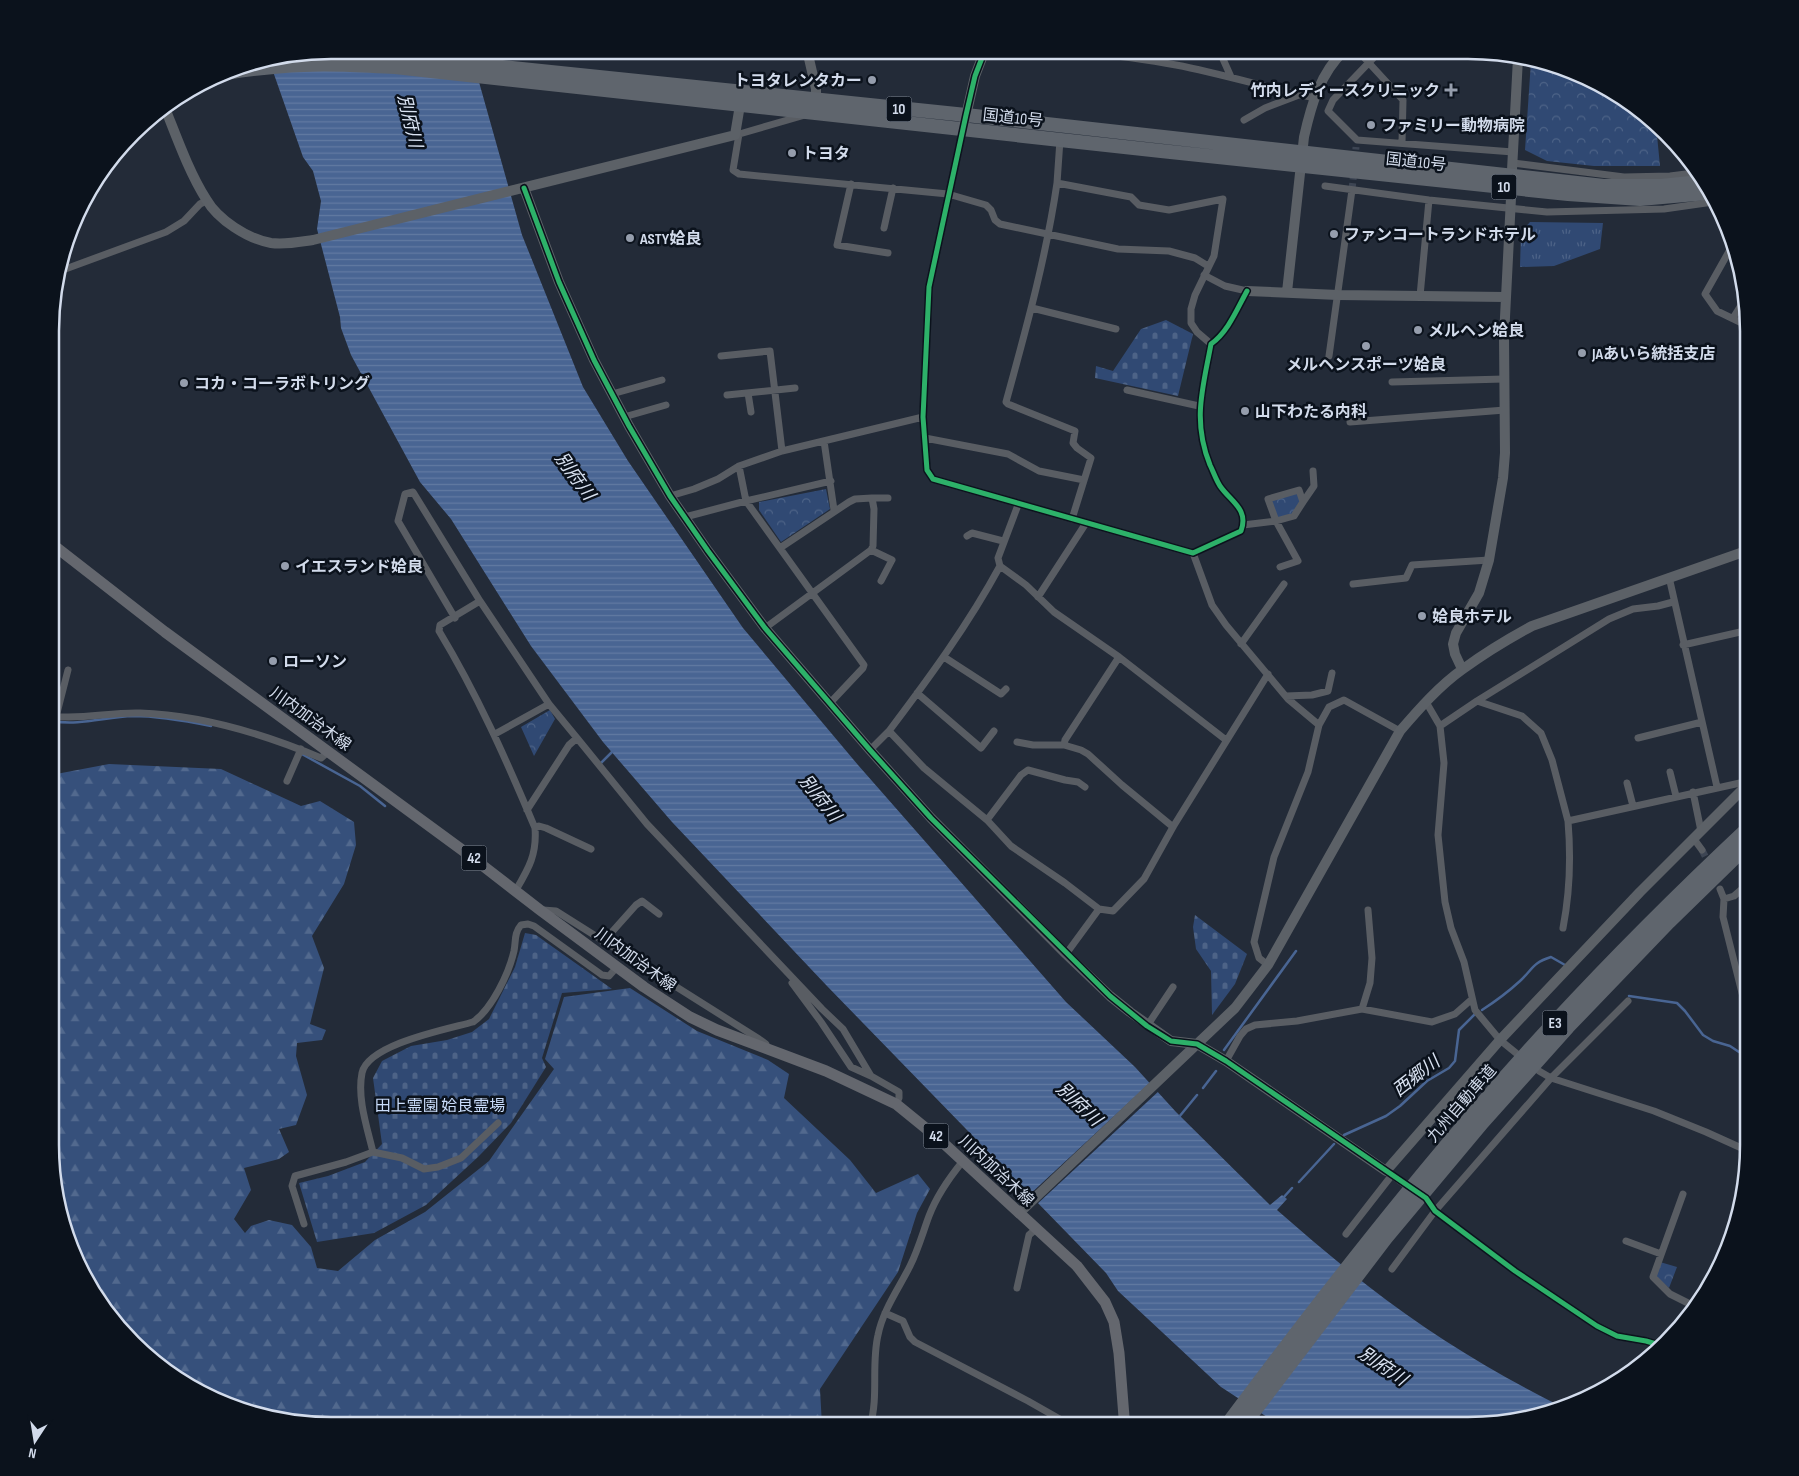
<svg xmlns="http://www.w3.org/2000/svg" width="1799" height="1476" font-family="'Sofia Sans Condensed','Noto Sans JP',sans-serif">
<defs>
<pattern id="grass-tufts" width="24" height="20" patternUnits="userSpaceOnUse" patternTransform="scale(1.25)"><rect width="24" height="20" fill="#304973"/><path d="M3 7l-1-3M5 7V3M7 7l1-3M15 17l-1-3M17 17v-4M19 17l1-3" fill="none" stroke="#4d6387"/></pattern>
<pattern id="forest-firs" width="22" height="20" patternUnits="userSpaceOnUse" patternTransform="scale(1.25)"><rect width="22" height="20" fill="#36507b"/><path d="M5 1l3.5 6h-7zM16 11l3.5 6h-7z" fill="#52698e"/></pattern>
<pattern id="cemetery-stones" width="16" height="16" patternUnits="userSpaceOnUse" patternTransform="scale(1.25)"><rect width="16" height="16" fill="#304973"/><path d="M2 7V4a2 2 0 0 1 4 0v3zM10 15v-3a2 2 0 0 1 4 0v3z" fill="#4d6387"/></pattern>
<pattern id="park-crowns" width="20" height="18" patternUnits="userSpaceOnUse" patternTransform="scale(1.25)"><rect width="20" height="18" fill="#304973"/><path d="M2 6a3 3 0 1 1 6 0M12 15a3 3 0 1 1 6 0" fill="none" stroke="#4d6387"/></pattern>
<pattern id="water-rules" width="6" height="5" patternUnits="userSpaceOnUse" patternTransform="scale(1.25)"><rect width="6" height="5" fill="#496593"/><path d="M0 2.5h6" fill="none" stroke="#627aa2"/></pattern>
</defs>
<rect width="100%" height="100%" fill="#232b38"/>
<!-- grass -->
<path fill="url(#grass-tufts)" d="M1530 222 1603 223 1600 249 1554 266 1520 267 1521 232Z"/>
<!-- forest -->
<path fill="url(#forest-firs)" d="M109 764 221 769 301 806 320 801 354 822 356 845 344 884 312 936 324 968 310 1024 326 1030 322 1040 297 1043 296 1056 307 1095 296 1125 279 1129 289 1152 279 1159 244 1168 251 1190 234 1219 245 1233 251 1226 269 1220 292 1225 311 1247 317 1268 338 1271 375 1240 425 1212 489 1161 554 1069 545 1059 564 997 630 988 697 1031 768 1060 789 1074 784 1098 850 1160 876 1193 918 1174 930 1189 917 1213 898 1272 820 1389 822 1426 312 1425 223 1405 132 1344 79 1269 51 1164V775Z"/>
<!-- cemetery -->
<path fill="url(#cemetery-stones)" d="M1166 320 1193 334 1178 396 1095 378 1096 366 1113 371 1141 329Z
M1195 915 1247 954 1235 984 1212 1015 1211 971 1196 949 1193 927Z
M525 933 536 935 612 989 562 993 542 1058 546 1067 511 1123 478 1157 426 1205 374 1233 317 1242 299 1183 328 1176 365 1162 382 1144 373 1078 382 1061 411 1046 447 1040 472 1032 489 1019 515 967Z"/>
<!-- park -->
<path fill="url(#park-crowns)" d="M1531 61 1576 71 1656 125 1660 166H1594L1547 161 1525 150Z
M826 489 830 509 781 542 759 510V502Z
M1297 492 1300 502 1292 515 1276 520 1270 500Z
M550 710 555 719 534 756 521 727Z
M1660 1262 1677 1267 1669 1288 1656 1277Z"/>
<!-- water -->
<path fill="url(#water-rules)" d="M330 50H470L522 235 583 387 628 461 743 628 858 765 1066 1002 1135 1067 1176 1112 1270 1205 1282 1195 1287 1199 1277 1210C1307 1236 1337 1262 1368 1286 1428 1333 1494 1373 1562 1407L1469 1426H1281L1221 1387 1118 1291 1106 1273 827 986 672 822 603 742 531 646 451 519 420 482 351 355 341 328 340 317 317 229 321 201 313 171 303 157 269 60Z"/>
<!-- pier -->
<path fill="#232b38" d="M1152 1081 1160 1090 1035 1206 1027 1197Z"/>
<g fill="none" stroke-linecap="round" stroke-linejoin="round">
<!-- stream -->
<path stroke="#496593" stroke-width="2.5" d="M52 721C79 726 105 717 133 716 159 716 186 721 211 726
M300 753 360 786 385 806
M600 764 613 751
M1629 996 1677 1003 1685 1011 1703 1035 1713 1041 1730 1046 1748 1058
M1482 1010C1496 1001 1508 992 1520 981 1533 969 1532 963 1551 957L1565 965
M1224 1050 1296 951
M1203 1088 1216 1071
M1179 1117 1197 1095
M1344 1135 1386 1116 1400 1106 1427 1081 1449 1068 1455 1061 1459 1030 1476 1013
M1299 1182 1334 1144
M1283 1198 1292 1188"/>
<!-- street-tunnel -->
<path stroke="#3d4553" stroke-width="7" stroke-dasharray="7 3.5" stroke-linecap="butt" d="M1355 160 1356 147
M1352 190 1354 170
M1702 850 1710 866"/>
<!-- street -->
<path stroke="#595d63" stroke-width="7" d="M1066 50C1103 54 1139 58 1176 65 1223 74 1268 88 1315 98
M1219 50 1231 77
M1358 51 1403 100 1402 143
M1380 51 1333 100 1328 111 1357 140 1513 152
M1244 120 1265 108 1299 95
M963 129 929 287 923 417 927 470 933 479 1193 553 1241 531C1249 509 1231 502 1220 486 1216 480 1213 471 1210 465 1192 420 1203 388 1211 344 1228 332 1237 309 1247 291L1225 286 1204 275
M739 134 733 170 739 174 948 194 986 205 991 210 995 220 1000 224 1118 249 1169 251 1195 258 1208 266
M736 135 805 115
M1513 163 1624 177 1670 176 1694 173
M1057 183 1060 140
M851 184 837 245 888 253
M1325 186 1429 200 1547 212 1664 209 1713 202
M884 228 893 188
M1732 246 1705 294 1717 311 1748 326
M60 271 166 232 184 221 200 204 206 201
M1420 296 1429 200
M1032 308 1116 329
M1733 318 1743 302
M721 356 770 351 782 451
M1329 356 1352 190
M1392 382 1504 379
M1127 390 1199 406
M748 393 751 412
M612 394 662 380
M727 395 795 388
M624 417 666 405
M1350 422 1505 410
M925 438 1008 454 1039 471 1084 480
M824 441 834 510
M739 466 746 501 864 665 863 668 830 703
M670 496 694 489 718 479 739 466 782 451 923 417
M872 498H888
M1303 502 1314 486 1313 471
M1018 505 998 558 1000 566 1026 585 1054 612 1119 657 1226 740
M685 517 746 501 831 481
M1072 519 1091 458 1077 448 1073 443 1075 431 1008 404 1006 402C1026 329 1046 258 1057 183L1131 197 1139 205 1169 210 1223 199 1214 256 1195 295 1191 309V323L1197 332 1211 344
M1243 525 1276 521 1294 516 1303 502 1299 490 1268 499 1276 521 1298 561 1280 567
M967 536 972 533 1003 541
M871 550 892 560 881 581
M1193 553 1212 605 1226 625 1288 699 1319 725
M1000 566C968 625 929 678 889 731L924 768 987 820 1011 846 1065 883 1099 909 1113 911 1144 879 1173 827 1268 674
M1669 577 1717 787
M1353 584 1406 578 1412 565 1489 560
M1038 597 1086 523
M480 601 549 704 495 734
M455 618 398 521 405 494 413 492 480 601 440 625 439 631C477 694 506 759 535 828 537 854 529 868 516 890
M765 628 871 550 873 546 874 509 872 498 855 499 849 502 780 548
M1241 644 1284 584
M1683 645 1749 630
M944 657 1001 694 1006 689
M917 693 981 748 994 731
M1286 696 1312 695 1328 691 1332 673
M1477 701 1522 716 1541 733 1552 760 1568 821 1749 781
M1426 702 1440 726 1444 763 1438 835 1445 902 1451 928 1464 962 1475 1010 1500 1040 1516 1053
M52 716C81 720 110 712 140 713 202 715 264 734 321 758L329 751
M56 717 68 670
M1440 726 1477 701 1609 619 1633 609 1658 606 1673 602
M577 738 647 824 822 1009 843 1029 871 1076 899 1092V1098L896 1104
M1638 738 1702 722
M1017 742 1033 745H1064L1081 750 1088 754 1122 785 1173 827
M1064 745 1065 740 1119 657
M870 750 889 731
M1670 772 1676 796
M287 781 301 749
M1627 783 1633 806
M1693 792 1701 831
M527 810 569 745 577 738 549 704
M987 820 1021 775 1028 770 1065 780 1078 782 1085 787
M535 828 539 826 546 828 591 849
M1694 839 1702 850
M1720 889 1724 899
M543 910 556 911 759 1039 766 1044V1047
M1563 928C1570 892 1571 857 1568 821
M603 942 636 905 642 901 659 914
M1066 954 1099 909
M1268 965 1259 958 1254 942 1274 857 1308 772 1319 725 1329 707 1344 700 1400 731
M792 983 821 1022 851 1067 871 1076
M1748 1001 1743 997 1723 917 1724 899 1734 896 1749 883
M1362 1009 1370 983 1372 958 1368 910
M1147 1026 1173 987
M1226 1061 1240 1036 1246 1029 1255 1025 1297 1021 1362 1009 1432 1022 1455 1014 1472 999
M1539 1071 1551 1078 1654 1111 1706 1132 1748 1151
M498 1123 461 1158 438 1167 424 1169 402 1158 373 1152C367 1127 357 1098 362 1073 368 1044 448 1029 473 1022 492 1009 509 973 514 951 516 941 514 933 521 925L528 924 534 926 602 975 609 976 617 967
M1389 1173 1404 1184
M1683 1194 1653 1277 1670 1294 1694 1306
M1426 1198 1435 1211 1515 1271 1597 1326 1617 1336 1646 1341 1663 1346
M304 1224 292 1186 295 1176 346 1162 373 1152
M1346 1234 1392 1175
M1626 1241 1661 1254
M1392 1269 1435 1211 1551 1078 1628 1001
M1017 1288 1029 1235 1036 1229
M885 1313 903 1321 910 1337 915 1342 1028 1401 1072 1426
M870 1426C879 1396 871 1365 878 1335 883 1310 899 1288 910 1266 918 1250 923 1232 929 1216 937 1195 949 1178 963 1161"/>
<!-- secondary -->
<path stroke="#5c6167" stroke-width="10" d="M807 50 816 89V107
M165 108C177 138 189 172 206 199 218 220 248 239 271 243 285 245 299 242 313 240L735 135 741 99
M963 129 975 76 985 50
M1512 170 1518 58
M524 188 559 282 594 360 629 426 670 496 708 551 765 628 870 750 931 818 1066 954 1110 996 1130 1012 1171 1041 1197 1044 1226 1061 1386 1171 1500 1040 1640 892 1749 783
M1247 291 1338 295 1505 297
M1287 292 1304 137C1311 106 1320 73 1344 51
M1462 669 1455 654 1453 644 1456 633 1479 593 1489 560 1503 478 1505 453 1504 337 1511 198
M1019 1213 1235 1008 1268 965 1400 731C1419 709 1439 686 1463 669 1485 653 1508 639 1532 626L1749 550"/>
<!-- primary -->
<path stroke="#64676e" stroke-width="11" d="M52 544 165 632 469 855 540 910 644 987 690 1017 717 1030 826 1071 896 1104 939 1139 1077 1266 1105 1302 1114 1322 1119 1353 1124 1417 1128 1426"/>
<!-- highway -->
<path stroke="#5f656d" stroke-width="14" d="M316 52 396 56 966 115 1604 186H1661L1700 182
M226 73C251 69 277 66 303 65 334 63 365 66 395 67L1161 151 1568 194 1640 199 1707 193
M1226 1426C1305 1320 1386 1215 1472 1115 1557 1015 1653 917 1749 827
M1243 1426 1386 1238 1483 1122 1568 1027 1669 922 1749 844"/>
<!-- cycleway casing -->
<g stroke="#0b121c" stroke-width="8">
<path id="cycleway" d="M985 50 975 76 966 115 929 287 923 417 927 470 933 479 1193 553 1241 531C1249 509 1231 502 1220 486 1216 480 1213 471 1210 465 1192 420 1203 388 1211 344 1228 332 1237 309 1247 291
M524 188 559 282 594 360 629 426 670 496 708 551 765 628 870 750 931 818 1110 996 1147 1026 1171 1041 1197 1044 1226 1061 1426 1198 1435 1211 1515 1271 1597 1326 1617 1336 1646 1341 1663 1346"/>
</g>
<!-- cycleway -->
<use href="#cycleway" stroke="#2db169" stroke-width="5"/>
</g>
<!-- markers -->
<g fill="#959dac" stroke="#0b121c" stroke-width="2">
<circle cx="872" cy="80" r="5"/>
<path d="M1448.5 82.5h5v5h5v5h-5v5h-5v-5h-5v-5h5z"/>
<circle cx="1371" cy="125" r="5"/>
<circle cx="792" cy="153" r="5"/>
<circle cx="1334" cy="234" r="5"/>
<circle cx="630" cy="238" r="5"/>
<circle cx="1418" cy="330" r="5"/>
<circle cx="1366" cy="346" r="5"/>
<circle cx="1582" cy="353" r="5"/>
<circle cx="184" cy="383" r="5"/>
<circle cx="1245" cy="411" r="5"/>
<circle cx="285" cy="566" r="5"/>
<circle cx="1422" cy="616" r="5"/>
<circle cx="273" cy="661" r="5"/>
</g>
<g text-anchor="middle" stroke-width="5" stroke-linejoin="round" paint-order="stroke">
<!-- shield labels -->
<g fill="#0b121c" stroke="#969fad" stroke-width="1">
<rect x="886.5" y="96.5" width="25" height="25" rx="4"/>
<rect x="1491.5" y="174.5" width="25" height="25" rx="4"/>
<rect x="461.5" y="845.5" width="25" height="25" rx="4"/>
<rect x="1542.5" y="1010.5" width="25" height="25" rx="4"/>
<rect x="923.5" y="1123.5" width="25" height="25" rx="4"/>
</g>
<g font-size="15" font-weight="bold" fill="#d2dbeb">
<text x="899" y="114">10</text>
<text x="1504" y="192">10</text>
<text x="474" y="863">42</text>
<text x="1555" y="1028">E3</text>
<text x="936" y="1141">42</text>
</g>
<!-- poi labels -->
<g font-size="16" font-weight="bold" fill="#d2dbeb" stroke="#0b121c" text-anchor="start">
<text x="862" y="86" text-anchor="end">トヨタレンタカー</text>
<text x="1440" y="96" text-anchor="end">竹内レディースクリニック</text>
<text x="1381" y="131">ファミリー動物病院</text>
<text x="802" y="159">トヨタ</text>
<text x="1344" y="240">ファンコートランドホテル</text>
<text x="640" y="244">ASTY姶良</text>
<text x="1428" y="336">メルヘン姶良</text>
<text x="1592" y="359">JAあいら統括支店</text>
<text x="1366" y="370" text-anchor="middle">メルヘンスポーツ姶良</text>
<text x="194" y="389">コカ・コーラボトリング</text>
<text x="1255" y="417">山下わたる内科</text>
<text x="295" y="572">イエスランド姶良</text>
<text x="1432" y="622">姶良ホテル</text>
<text x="283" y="667">ローソン</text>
</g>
<!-- street labels -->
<g font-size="16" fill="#d2dbeb" stroke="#0b121c">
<text transform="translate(1013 117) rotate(6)" y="6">国道10号</text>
<text transform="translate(1416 161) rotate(6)" y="6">国道10号</text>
<text transform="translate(311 718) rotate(36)" y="6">川内加治木線</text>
<text transform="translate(636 959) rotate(36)" y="6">川内加治木線</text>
<text transform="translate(1461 1103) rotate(-49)" y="6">九州自動車道</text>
<text transform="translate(997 1170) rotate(43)" y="6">川内加治木線</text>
</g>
<!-- park labels -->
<g font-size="16" fill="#c9dcfa" stroke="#0b121c">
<text x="440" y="1111">田上霊園 姶良霊場</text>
</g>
<!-- water labels -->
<g font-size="18" font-style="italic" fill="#dae3f2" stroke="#0b121c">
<text transform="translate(410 121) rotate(77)" y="6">別府川</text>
<text transform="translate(575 476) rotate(54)" y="6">別府川</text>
<text transform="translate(820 798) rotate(51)" y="6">別府川</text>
<text transform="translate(1416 1076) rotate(-38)" y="6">西郷川</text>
<text transform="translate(1079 1104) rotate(43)" y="6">別府川</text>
<text transform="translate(1383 1366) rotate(34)" y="6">別府川</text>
</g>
</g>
<!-- crop -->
<path d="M0 0H1799V1476H0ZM331 59H1468A272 272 0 0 1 1740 331V1145A272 272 0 0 1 1468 1417H331A272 272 0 0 1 59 1145V331A272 272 0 0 1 331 59Z" fill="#0b121c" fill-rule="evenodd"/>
<path fill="none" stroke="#d2dbeb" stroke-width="2.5" d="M331 59H1468A272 272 0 0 1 1740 331V1145A272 272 0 0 1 1468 1417H331A272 272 0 0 1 59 1145V331A272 272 0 0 1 331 59Z"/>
<!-- north arrow -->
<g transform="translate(35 1441) rotate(192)" stroke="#0b121c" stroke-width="4" paint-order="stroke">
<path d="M0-4L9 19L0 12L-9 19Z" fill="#d2dbeb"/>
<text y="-8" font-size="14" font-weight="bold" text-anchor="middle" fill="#d2dbeb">N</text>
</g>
</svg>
